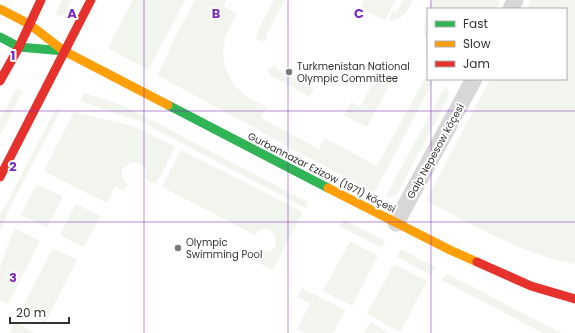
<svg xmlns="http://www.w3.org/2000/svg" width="575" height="333" font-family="Poppins,sans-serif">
<rect width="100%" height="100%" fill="#fff"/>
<!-- green -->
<path fill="#f1f5ed" d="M61 0H71C68 6 66 16 58 16L56 14Z
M133 0H185L148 70 108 48Z
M195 0H227L223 6 237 14C233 22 228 30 225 39 220 60 227 82 245 95 251 100 260 103 267 107L261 118 319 149 325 138 377 166 425 78 433 82 374 193 157 75 170 50 169 49Z
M274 0H285L267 33 265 41 256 40 259 28Z
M364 0H396L385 20 361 8Z
M403 0H413C406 13 404 19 388 21L392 11 396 13Z
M430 0H501L496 9H428Z
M531 0H575V264C522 254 473 225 426 201L490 79H566V9H527Z
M428 10V42C420 33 426 20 428 10Z
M274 65 280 71 314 89 310 97 270 75 267 71Z
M379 71 393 78 367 127 344 115 351 102 360 107Z
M445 86 449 92 446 102 397 194C394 198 390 198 386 196Z
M17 88 23 91 0 136V120Z
M84 93 113 102 132 110 308 202 305 208 142 122 80 101Z
M56 108 61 110 11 205 0 231V216Z
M74 112 128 125 140 129 175 147 156 184 145 179C153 150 105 165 128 184L124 191 115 186 107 203 44 171Z
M181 150 303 212 273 270 255 261 260 251C289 258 273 212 255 235L162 187Z
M37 184 63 197 47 228 21 215Z
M76 204 100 216 84 247 60 235Z
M343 219 385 241 382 248 339 226Z
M14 228 40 241 8 304 0 300V267Z
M350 241 378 256 352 306 323 291Z
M53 248 77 260 45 323 21 311Z
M401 249 435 267 431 275 397 257Z
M394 264 427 281 400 332 367 314Z
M446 273 561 333H543L442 280Z
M302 288 345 310 333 333H305L297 329 310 304 297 297Z
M15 322 35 333H9Z
M370 322 390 333H364Z"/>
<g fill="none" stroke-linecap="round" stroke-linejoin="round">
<!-- street -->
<path stroke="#d7d7d7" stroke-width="17" d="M511 9 515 0
M396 223 474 79"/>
<!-- fast -->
<path stroke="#30b455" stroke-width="9" d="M0 37 19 47 64 51
M168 105 328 188"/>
<!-- slow -->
<path stroke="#ff9f0a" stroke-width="9" d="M0 9 29 24 64 51 168 105
M328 188 450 250 477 262"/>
<!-- jam -->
<path stroke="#e5322d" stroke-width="9" d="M0 81 19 47 41 0
M0 177 91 0
M477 262 531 286 575 299"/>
</g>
<!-- grid -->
<path fill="none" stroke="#7b2cbf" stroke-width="1" stroke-opacity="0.55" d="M144 0V333M288 0V333M431 0V9M431 79V333M0 111H575M0 222H575"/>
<!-- markers -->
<g fill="#7a7a7a" stroke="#fff" stroke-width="1.5">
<circle cx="289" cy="72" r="4"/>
<circle cx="178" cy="248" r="4"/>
</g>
<g text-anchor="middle" stroke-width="4" stroke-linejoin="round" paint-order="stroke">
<!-- poi labels -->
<g font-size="10" fill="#333" stroke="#fff" text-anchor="start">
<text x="297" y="70">Turkmenistan National<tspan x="297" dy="12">Olympic Committee</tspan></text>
<text x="186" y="246">Olympic<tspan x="186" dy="12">Swimming Pool</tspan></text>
</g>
<!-- street labels -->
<g font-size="10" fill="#333" stroke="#fff">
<text transform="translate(435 151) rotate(-61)" y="4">Gaip Nepesow köçesi</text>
<text transform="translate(322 172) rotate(27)" y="4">Gurbannazar Ezizow (1971) köçesi</text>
</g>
</g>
<g font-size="13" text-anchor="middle" font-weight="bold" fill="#7b2cbf" stroke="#fff" stroke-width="4" stroke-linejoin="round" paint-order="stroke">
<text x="72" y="18">A</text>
<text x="216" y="18">B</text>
<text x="359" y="18">C</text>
<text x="13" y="60">1</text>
<text x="13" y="171">2</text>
<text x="13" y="282">3</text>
</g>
<!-- legend -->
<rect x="427" y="8" width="140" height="72" fill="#ffffff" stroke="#adadad"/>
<rect x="435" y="21" width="20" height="6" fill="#30b455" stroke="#adadad"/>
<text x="463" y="28" font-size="12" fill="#333333">Fast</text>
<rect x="435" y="41" width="20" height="6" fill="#ff9f0a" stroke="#adadad"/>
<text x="463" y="48" font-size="12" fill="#333333">Slow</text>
<rect x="435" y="61" width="20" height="6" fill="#e5322d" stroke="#adadad"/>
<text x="463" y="68" font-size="12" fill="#333333">Jam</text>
<!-- scale -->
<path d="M10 317v6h59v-6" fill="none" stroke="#333333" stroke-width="2"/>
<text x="16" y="317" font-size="12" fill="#333333" stroke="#ffffff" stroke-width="3" paint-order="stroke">20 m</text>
</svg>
